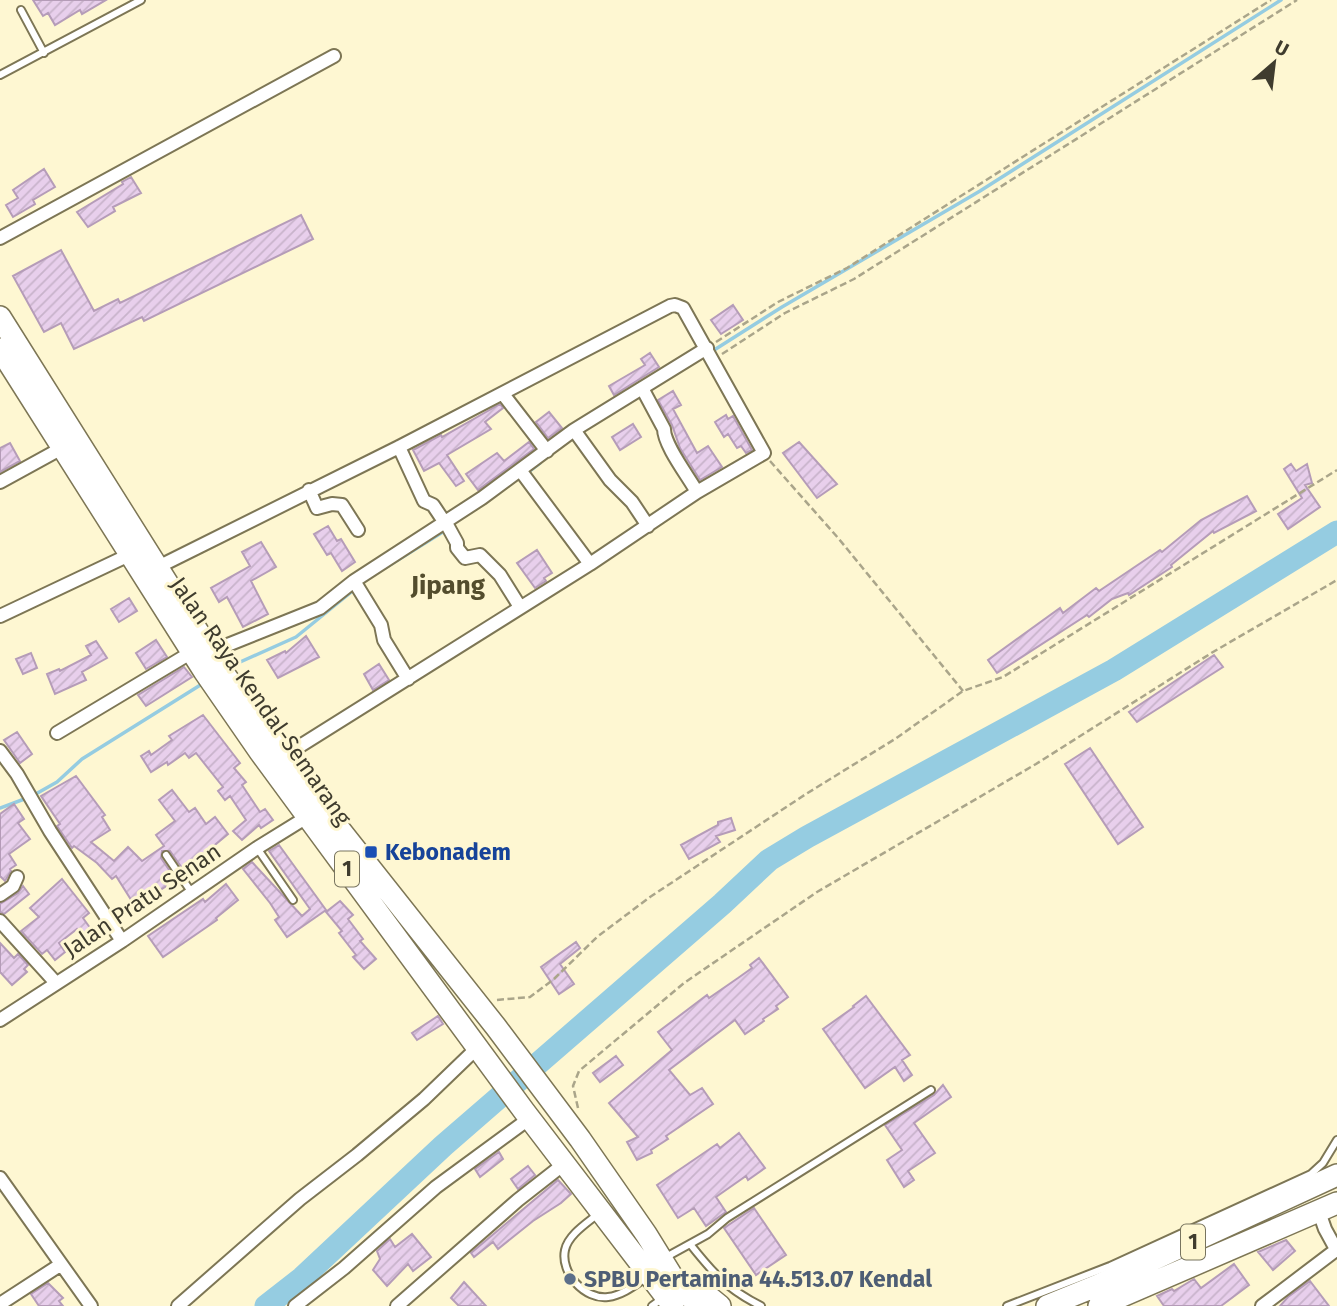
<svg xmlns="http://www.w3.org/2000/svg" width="1337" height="1306" font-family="'Fira Sans',sans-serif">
<defs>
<pattern id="building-hatch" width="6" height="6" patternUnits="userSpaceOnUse" patternTransform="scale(1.75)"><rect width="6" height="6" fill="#e8cfec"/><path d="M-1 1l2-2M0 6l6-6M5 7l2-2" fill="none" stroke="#c8b3cb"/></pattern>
</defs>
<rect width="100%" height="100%" fill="#fef7d2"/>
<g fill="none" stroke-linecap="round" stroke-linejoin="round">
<!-- stream -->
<path stroke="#95cce1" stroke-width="3.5" d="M711 352 782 307 980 191 1281 0
M527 473 540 463
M385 568 446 530
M229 667 296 637 355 589
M34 795 57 782 82 759 202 684
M0 808 27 798"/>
<!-- river -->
<path stroke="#95cce1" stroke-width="23" d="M266 1306 302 1278 443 1146 722 904 769 860 807 837 1114 670 1337 532"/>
</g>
<!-- building -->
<path fill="url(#building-hatch)" stroke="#b59cb8" stroke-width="2" d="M33 0H106L82 14 80 10 55 25 48 13 43 16Z
M44 169 55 187 33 200 35 204 13 217 6 205 18 198 13 190Z
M131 177 141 193 113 207 115 211 88 227 77 212 123 184 122 182Z
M301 215 313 239 144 321 142 317 74 349 61 323 44 332 13 276 61 250 94 311 118 299 120 303Z
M733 305 743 320 721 334 711 320Z
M650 353 659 367 614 395 609 386 645 365 641 359Z
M673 391 681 405 673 409 697 453 708 446 722 467 700 480 680 448 672 425 658 400Z
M500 404 503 408 485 422 491 429 447 455 464 481 456 486 439 463 424 471 413 450 441 435 442 437Z
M549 412 562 428 548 438 536 422Z
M726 415 728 419 733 416 752 450 746 453 741 446 737 448 728 434 724 437 715 422Z
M633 424 641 437 620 450 612 437Z
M529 442 534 449 478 490 466 474 497 453 504 461Z
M799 442 837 484 817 498 783 453Z
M10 443 20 461 0 472V448Z
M1291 464 1296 471 1307 464 1312 483 1305 485 1320 507 1288 529 1278 514 1302 498 1284 469Z
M1247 496 1256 511 1214 533 1213 531 1171 565 1172 567 1129 595 1128 593 1112 599 1089 617 1087 615 997 673 988 660 1060 608 1063 613 1096 588 1099 591 1160 550 1162 552 1201 520Z
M328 526 337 541 341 539 355 562 342 571 331 553 327 555 314 534Z
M261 542 276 567 251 581 268 614 243 627 227 597 219 602 211 588 250 566 242 552Z
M537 550 552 573 544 578 546 581 535 588 517 563Z
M129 598 137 611 119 622 111 609Z
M306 636 319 657 278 678 267 660 285 651 286 653Z
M156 640 167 657 146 669 136 653Z
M96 641 107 658 82 672 86 680 55 694 47 674 59 669 60 671 91 655 86 646Z
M31 653 37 668 23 674 16 659Z
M1214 655 1223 667 1137 722 1129 712Z
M379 664 389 680 373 690 364 674Z
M184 667 192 677 146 706 138 695Z
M203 715 240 763 234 768 246 782 242 785 260 812 265 809 273 820 261 828 259 825 242 840 233 831 246 820 230 796 225 800 218 791 223 787 196 753 189 758 185 753 168 765 167 762 151 772 141 756 149 751 151 755 172 740 169 736Z
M17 732 32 754 20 763 4 740Z
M1090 748 1143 827 1118 844 1065 764Z
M76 776 105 815 102 817 110 830 91 842 114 861 128 847 142 861 164 846 156 835 175 821 159 800 172 790 189 812 195 808 206 824 215 817 228 834 198 859 202 866 187 875 170 851H162L161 858 176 880 135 906 116 876 112 879 97 863 74 846 72 848 57 826 60 824 41 796Z
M14 804 24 819 18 823 30 839 9 854 16 865 10 869 11 871 5 881 0 876V814Z
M731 818 735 830 716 836 720 842 689 859 681 845 718 825V822Z
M279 845 326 910 287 937 275 920 279 917 270 903 243 869 252 862 302 916 310 909 269 851Z
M62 879 89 913 83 918 93 932 85 939 77 929 59 943 65 952 55 960 47 950 42 954 21 931 39 917 30 908Z
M226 884 238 900 216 918 217 920 163 957 148 936 203 899 205 902Z
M23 886 29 894 4 914 0 912V904L18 893Z
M340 901 353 915 348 919 363 939 360 941 376 959 364 969 353 957 356 955 339 933 342 931 326 912Z
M576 942 580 948 560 964 574 984 559 994 541 967Z
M0 943 14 958 18 954 28 965 24 969 27 972 12 985 0 972Z
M759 958 788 997 776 1006 778 1009 763 1019 764 1021 745 1034 735 1020 669 1070 690 1095 702 1088 713 1104 666 1136 668 1139 651 1150 652 1153 637 1160 627 1142 638 1137 609 1103 672 1050 658 1032 707 995 709 998 738 978 752 968 750 965Z
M866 996 910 1055 902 1060 912 1075 904 1081 895 1067 865 1088 823 1029 854 1007 853 1006Z
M438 1016 443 1024 417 1040 412 1033Z
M616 1056 623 1065 600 1082 593 1073Z
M943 1085 951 1097 914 1123 935 1153 908 1171 914 1180 904 1187 887 1160 902 1150 885 1125 934 1095Z
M739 1133 765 1168 748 1180 746 1176 716 1197 726 1212 706 1226 694 1208 678 1218 657 1185 717 1144 720 1148Z
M499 1152 503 1159 480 1177 475 1169Z
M528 1166 535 1175 518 1189 511 1179Z
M558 1180 571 1194 561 1203 533 1221 498 1249 493 1242 474 1257 471 1253Z
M754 1208 786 1255 756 1275 724 1228Z
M412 1234 431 1257 413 1271 408 1264 387 1286 373 1270 380 1259 377 1251 390 1239 395 1247Z
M1286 1240 1295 1251 1273 1270 1258 1252Z
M1234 1264 1249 1285 1221 1306H1164L1157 1296 1172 1289 1174 1291 1194 1279 1201 1288Z
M1310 1281 1329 1306H1280L1288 1297Z
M464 1282 486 1306H459L451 1298Z
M48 1283 63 1298 59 1301 63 1306H39L31 1294Z"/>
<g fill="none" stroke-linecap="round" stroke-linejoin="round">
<!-- service casing -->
<g stroke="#7d7655" stroke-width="10">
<path id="service" d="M21 10 44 53
M0 75 141 0
M257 848 293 900
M166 855 192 893
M598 1214C587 1223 568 1235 565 1250 560 1273 585 1300 608 1297 623 1295 635 1285 647 1277
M690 1244C713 1273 727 1289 761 1306
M668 1256 708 1234 727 1218 931 1090
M652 1306 663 1298
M1007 1306 1110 1266 1311 1174 1323 1163 1337 1140"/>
</g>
<!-- minor casing -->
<g stroke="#7d7655" stroke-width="16">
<path id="minor" d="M0 238 334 56
M642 388 664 429C664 445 688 476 697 492
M503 394 547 451
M574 430 610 480 632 502 648 526
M399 447 424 501 433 505 445 523
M520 470 590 564
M0 482 62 448
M309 490 317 508 332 504 342 505 358 530
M446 523 457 543V548L465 558 480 555 500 575 520 607
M156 568 399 447 670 306 675 305 683 308 764 453 697 492 590 564 284 756
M354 581 381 625 384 640 408 679
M0 616 129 555
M210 652 320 608 354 581 482 498 574 430 707 348
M57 733 192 652
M0 751 17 774 50 831 122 941
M0 895 13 886 17 877
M0 921 56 983
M0 1020 122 941 257 848 307 817
M0 1178 91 1306
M1319 1212 1325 1229 1337 1251
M0 1304 60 1265
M178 1306 300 1199 357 1155 424 1099 478 1047
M295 1306 344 1268 436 1187 530 1118
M397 1306 518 1200 564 1164
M1262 1306 1336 1250"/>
</g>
<!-- trunk casing -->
<g stroke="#7d7655" stroke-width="24">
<path id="trunk" d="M0 317 227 678 340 830 496 1027 580 1139 646 1234 675 1281 699 1306
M0 349 204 671 260 752 524 1111 673 1306
M693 1284 720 1306
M1047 1306 1096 1286 1337 1175
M1099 1306 1337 1203"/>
</g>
<!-- path -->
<path stroke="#aaa58a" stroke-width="2.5" stroke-dasharray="7 3.5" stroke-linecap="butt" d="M716 342 778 302 847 268 1271 0
M722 354 785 313 854 279 1297 0
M770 461 839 539 963 691
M497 1000 530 997 554 979 597 937 650 897 806 794 895 739 963 691 1003 677 1337 470
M578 1108 573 1086 579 1071 684 983 817 892 1036 764 1213 652 1337 580"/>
<!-- service -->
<use href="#service" stroke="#fff" stroke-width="6"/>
<!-- minor -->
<use href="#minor" stroke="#fff" stroke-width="12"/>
<!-- trunk -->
<use href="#trunk" stroke="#fff" stroke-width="21"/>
</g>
<!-- markers -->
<rect fill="#1a4fb4" stroke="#fef7d2" stroke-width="2.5" x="364" y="845" width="14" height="14" rx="3.5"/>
<circle fill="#5c6f8a" stroke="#fef7d2" stroke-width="2.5" cx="570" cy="1279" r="7"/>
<g text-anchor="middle" stroke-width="6" stroke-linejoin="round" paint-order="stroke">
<!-- shield labels -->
<g fill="#fef7d2" stroke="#78745f" stroke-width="2">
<rect x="335" y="851.5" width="24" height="35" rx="5"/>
<rect x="1181" y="1224.5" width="24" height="35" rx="5"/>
</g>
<g font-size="21" font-weight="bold" fill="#3f3c2e">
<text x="347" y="876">1</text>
<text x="1193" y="1249">1</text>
</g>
<!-- street labels -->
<g font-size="23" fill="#3f3c2e" stroke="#fef7d2">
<text transform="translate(261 701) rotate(55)" y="8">Jalan Raya Kendal-Semarang</text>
<text transform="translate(142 900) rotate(-34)" y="8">Jalan Pratu Senan</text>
</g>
<!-- transit labels -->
<g font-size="23" font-weight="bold" fill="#164399" stroke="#fef7d2" text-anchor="start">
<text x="385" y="860">Kebonadem</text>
</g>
<!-- service labels -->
<g font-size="23" font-weight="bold" fill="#4e5e75" stroke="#fef7d2" text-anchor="start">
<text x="584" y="1287">SPBU Pertamina 44.513.07 Kendal</text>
</g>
<!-- quarter labels -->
<g font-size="26" font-weight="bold" fill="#534d2d" stroke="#fef7d2">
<text x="448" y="594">Jipang</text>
</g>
</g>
<!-- north arrow -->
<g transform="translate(1274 63) rotate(28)" stroke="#fef7d2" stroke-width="5" paint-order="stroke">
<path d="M0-5L12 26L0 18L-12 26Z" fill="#3f3c2e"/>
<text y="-10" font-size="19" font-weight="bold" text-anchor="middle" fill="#3f3c2e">U</text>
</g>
</svg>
